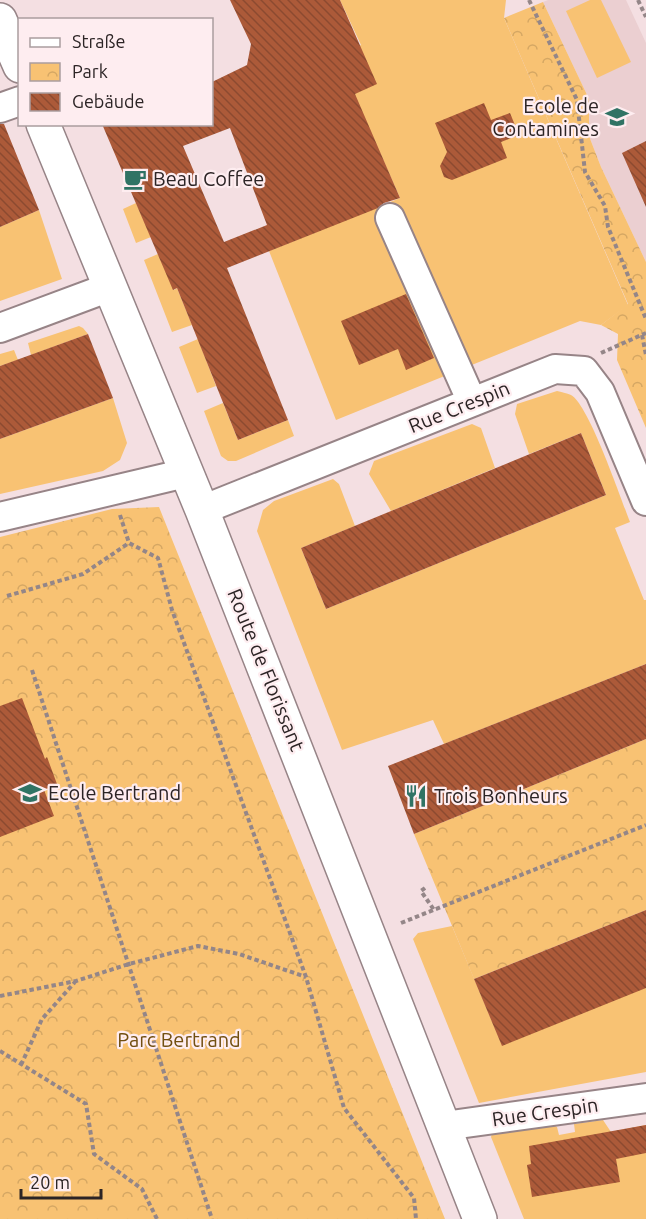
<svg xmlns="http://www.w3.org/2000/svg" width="646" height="1219" font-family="Ubuntu,sans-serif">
<defs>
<pattern id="park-crowns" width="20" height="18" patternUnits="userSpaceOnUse" patternTransform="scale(1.5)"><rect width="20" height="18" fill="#f8c273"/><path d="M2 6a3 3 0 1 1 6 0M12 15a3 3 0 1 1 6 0" fill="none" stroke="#d5a763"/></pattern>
<pattern id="building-back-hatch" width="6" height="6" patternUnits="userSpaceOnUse" patternTransform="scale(1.5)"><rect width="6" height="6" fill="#ac5a39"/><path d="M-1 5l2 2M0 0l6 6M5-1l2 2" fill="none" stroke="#8c4a30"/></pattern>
</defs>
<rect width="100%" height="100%" fill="#f4dfe2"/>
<!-- built -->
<path fill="#ebcfd1" d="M548 0H626L646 43V262L601 167 589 136V99L543 2Z"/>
<!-- green -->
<path fill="#f8c273" d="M340 0H506L504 18 628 305 601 325 580 321 336 420 269 251 400 198 337 56 361 45Z
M590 0H601L631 62 597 78 566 11Z
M136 203 151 237 136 243 123 209Z
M39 210 62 279 0 301V227Z
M158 254 174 290 177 288 192 325 172 332 144 260Z
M79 326 83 328 88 334 31 355 28 343Z
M198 339 216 386 197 393 179 347Z
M14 350 18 360 0 366V354Z
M557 391C561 392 567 393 571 395 589 405 621 499 630 522L615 528 644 600H646V664L444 744 433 720 342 750 257 531 263 510 274 501 333 479 339 484 355 526 301 548 326 609 606 495 581 433 529 454 515 414 517 404Z
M113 398 127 443 120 460 103 471 0 494V439Z
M223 403 238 440 288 420 294 436 236 461H228L221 456 204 411Z
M472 424 481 428 495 468 391 511 369 474 374 461Z
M452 926 502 1045 646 987V1072L479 1103 413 939 418 933Z
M603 1120 611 1132 646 1125V1219H524L491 1137 493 1130 547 1122 557 1127 559 1135 575 1132 574 1124Z"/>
<!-- park -->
<path fill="url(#park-crowns)" d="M543 2 589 99V136L601 167 646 262V428L617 360 618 334 601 325 628 304 504 18Z
M159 507 445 1219H0V537L112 509Z
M646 739V910L474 979 414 834Z"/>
<!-- building -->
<path fill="url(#building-back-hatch)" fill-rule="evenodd" d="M230 0H340L377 84 355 94 400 198 384 203 378 208 227 268 288 420 238 440 177 288 173 290 102 124H212V82L247 65 251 44ZM230 128 267 225 224 242 183 146Z
M484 103 491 120 510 113 519 135 501 142 507 158 452 180 444 177 440 166 447 152 435 123Z
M0 124H4L39 210 0 227Z
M646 141V207L622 153Z
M406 294 434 358 406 370 398 349 359 365 341 321Z
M88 334 113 398 0 439V366Z
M581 433 606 495 326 609 301 548Z
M646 664V739L414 834 388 766Z
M22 698 45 759 47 757 57 784 44 790 54 816 0 837V706Z
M646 910V988L502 1046 474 979Z
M646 1125V1153L616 1159 620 1182 532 1197 527 1165 531 1164 529 1146Z"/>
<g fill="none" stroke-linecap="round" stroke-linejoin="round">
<!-- minor casing -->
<g stroke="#978487" stroke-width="32">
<path id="minor" d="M0 108 20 101
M390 218 472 402
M0 328 110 287
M202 510 555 369 584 371 600 392 646 501
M0 517 186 473
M444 1126 646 1098"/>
</g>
<!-- major casing -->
<g stroke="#978487" stroke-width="36">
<path id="major" d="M0 20 20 66
M43 124 202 510 480 1219"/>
</g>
<!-- path -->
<path stroke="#948688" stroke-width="4" stroke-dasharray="4.5 3" stroke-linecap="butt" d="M529 0 577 100 585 172 605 206 608 227 646 319
M638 0 646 17
M642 335 646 355
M601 353 646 333
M120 515 129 543 158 558 172 610 306 977 344 1108 414 1198 416 1219
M7 596 83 574 129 543
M32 670 212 1219
M425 888 421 891 434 910
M401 923 646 825
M0 996 76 981 129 964 198 946 239 954 306 977
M0 1051 86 1104 94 1154 142 1189 157 1219
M21 1065 42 1019 75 982"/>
<!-- minor -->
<use href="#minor" stroke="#fff" stroke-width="28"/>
<!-- major -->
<use href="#major" stroke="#fff" stroke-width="33"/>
</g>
<!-- icons -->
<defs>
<g id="school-bare" transform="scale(1.8)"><path d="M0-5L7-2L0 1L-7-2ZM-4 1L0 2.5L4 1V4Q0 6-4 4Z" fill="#307364" stroke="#feedf0" stroke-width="2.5" paint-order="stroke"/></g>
<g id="cafe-bare" transform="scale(1.8)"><path d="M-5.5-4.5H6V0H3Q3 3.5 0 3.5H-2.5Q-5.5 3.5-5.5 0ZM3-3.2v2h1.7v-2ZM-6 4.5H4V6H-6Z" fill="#307364" stroke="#feedf0" stroke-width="2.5" paint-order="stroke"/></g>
<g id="restaurant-bare" transform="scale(1.8)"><path d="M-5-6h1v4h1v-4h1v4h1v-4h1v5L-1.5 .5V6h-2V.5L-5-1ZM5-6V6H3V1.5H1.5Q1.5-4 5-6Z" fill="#307364" stroke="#feedf0" stroke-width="2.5" paint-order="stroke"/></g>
</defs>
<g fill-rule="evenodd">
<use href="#school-bare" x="617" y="117"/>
<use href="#cafe-bare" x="135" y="179"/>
<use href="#school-bare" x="30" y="793"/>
<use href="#restaurant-bare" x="416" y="796"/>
</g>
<g text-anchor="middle" stroke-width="4.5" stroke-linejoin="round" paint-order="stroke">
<!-- poi labels -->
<g font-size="20" fill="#2c2425" stroke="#feedf0" text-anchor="start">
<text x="599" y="113" text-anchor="end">Ecole de<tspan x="599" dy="23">Contamines</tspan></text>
<text x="153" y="186">Beau Coffee</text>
<text x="48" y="800">Ecole Bertrand</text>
<text x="434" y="803">Trois Bonheurs</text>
</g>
<!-- street labels -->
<g font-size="20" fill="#2c2425" stroke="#feedf0">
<text transform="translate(459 407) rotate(-22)" y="7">Rue Crespin</text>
<text transform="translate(266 670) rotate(68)" y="7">Route de Florissant</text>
<text transform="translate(545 1112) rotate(-8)" y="7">Rue Crespin</text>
</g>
<!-- park labels -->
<g font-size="20" fill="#724f10" stroke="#feedf0">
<text x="179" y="1047">Parc Bertrand</text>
</g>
</g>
<!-- legend -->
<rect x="18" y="18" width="195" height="108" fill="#feedf0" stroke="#aa9d9f" stroke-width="1.5"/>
<rect x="30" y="38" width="30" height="9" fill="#ffffff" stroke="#aa9d9f" stroke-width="1.5"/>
<text x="72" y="48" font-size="18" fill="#2c2425">Straße</text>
<rect x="30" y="63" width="30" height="18" fill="url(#park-crowns)" stroke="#aa9d9f" stroke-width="1.5"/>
<text x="72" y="78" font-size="18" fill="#2c2425">Park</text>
<rect x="30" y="93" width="30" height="18" fill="url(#building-back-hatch)" stroke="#aa9d9f" stroke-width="1.5"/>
<text x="72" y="108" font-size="18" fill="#2c2425">Gebäude</text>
<!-- scale -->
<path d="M21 1189v9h80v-9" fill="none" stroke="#2c2425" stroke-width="3"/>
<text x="30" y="1189" font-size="18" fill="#2c2425" stroke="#feedf0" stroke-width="4.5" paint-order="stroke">20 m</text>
</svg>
